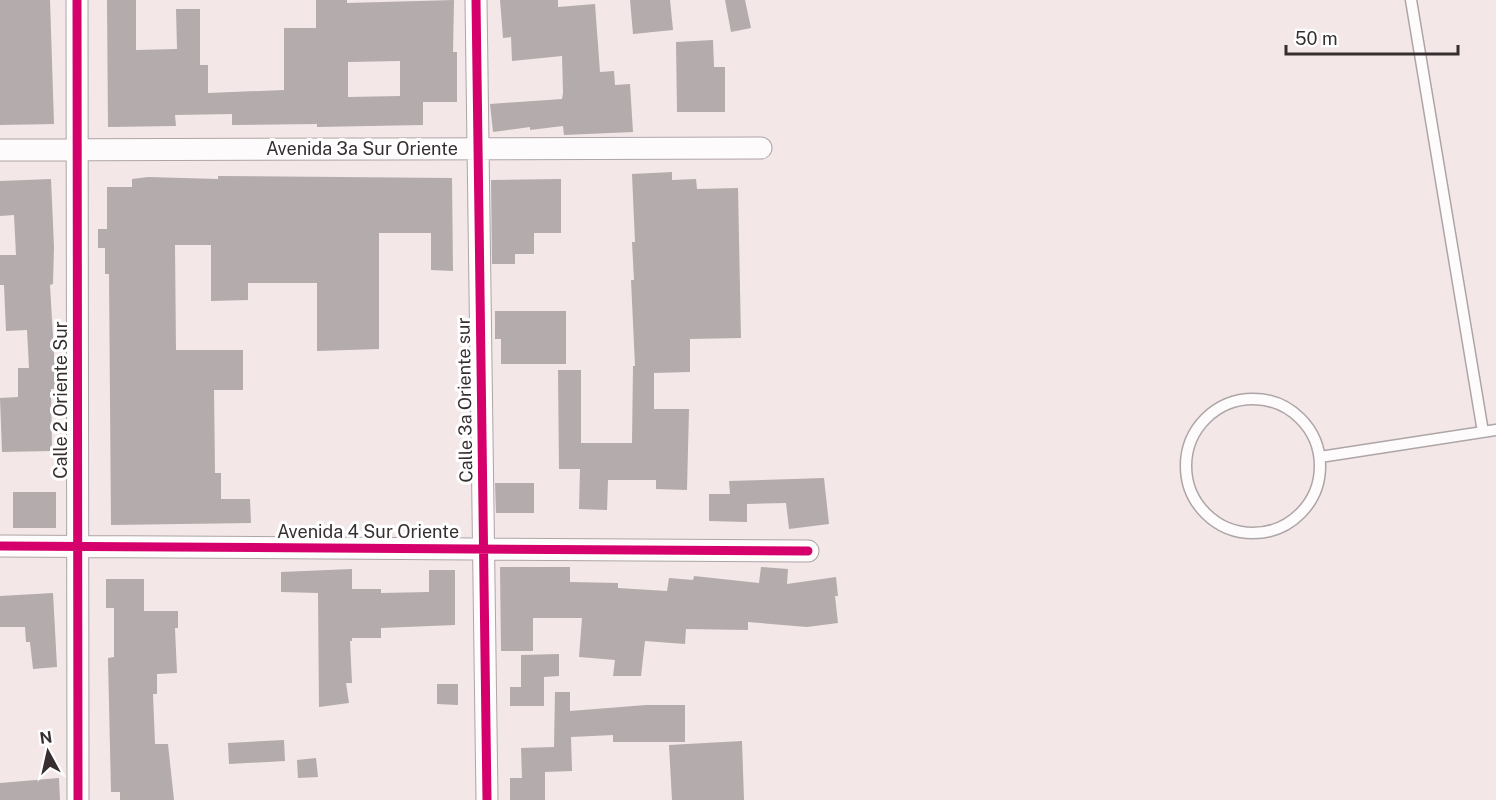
<svg xmlns="http://www.w3.org/2000/svg" width="1496" height="800" font-family="'Public Sans',sans-serif">
<rect width="100%" height="100%" fill="#f3e7e8"/>
<!-- building -->
<path fill="#b4abac" fill-rule="evenodd" d="M0 0H50L54 124 0 125Z
M107 0H136V50L177 49 176 9H200V65H208V93L284 90V28H316V0H347V3L454 0 453 52H457V102H423V125L317 127V124L232 125V114L175 115 176 126 108 127ZM400 61V96L348 97V62Z
M500 0H558V7L595 4 600 72 614 71 615 85 630 84 633 132 564 135 563 126 530 130V127L493 132 490 104 562 99 563 93 562 56 512 61 511 37 503 38Z
M630 0H670L673 30 633 34Z
M725 0H745L751 28 731 32Z
M713 40 714 67H725V112H677L676 42Z
M672 172V180L696 179 697 189 738 188 741 338 690 339V372L654 373V409H689L687 490 656 489V480H608L607 510 579 509 580 469H559L558 370H581V443H632L633 366H635L631 280H634L632 242H635L632 174Z
M218 176 452 178 453 271 431 270V233H379V349L317 351V283H248V300L211 301V245H175L176 350H243V390H214L215 473H221V499H250L251 523 111 525 109 274H105V248H98V229H107V187H132V179L148 177 218 179Z
M51 179 54 247 53 284 50 285 56 389H51L52 451 2 452 0 398 18 397V368H29L27 330 6 331 4 285H0V255H16L14 215 0 216V181Z
M561 179V233H534V254H515V264H492L491 180Z
M495 311H566V364H501V339H495Z
M824 478 829 524 789 529 786 503 747 504V522L709 521V494H730L729 481Z
M495 483H534V513H496Z
M13 492H56V528H13Z
M500 567H570V582L618 583V588L667 591 669 578 693 580 694 576 759 583 761 567 788 569 787 584 836 577 838 596H835L838 623 807 627 748 622V630L686 629 685 644 645 641 641 676H613L615 660 579 657 582 618H533V651H501Z
M352 569V589H381V593L429 592V570H455V625L381 628V638H352V641H350L352 683H346L349 703 319 707 318 593 281 592V572Z
M106 579H144V611H178V628H175L177 673 157 674V694H153L155 744H168L174 800H120V792H111L108 658 114 657V608H106Z
M53 593 57 667 33 669 30 642H26L25 627H0V596Z
M559 654V676L544 677V706H510V687H521V655Z
M437 684H458V705L437 704Z
M555 692H570V711L646 705H685V742H613V735L571 737 572 771 545 772V800H510V778H522L521 748 554 747Z
M284 740 285 761 229 764 228 743Z
M742 741 744 800H672L669 745Z
M316 758 318 777 298 778 297 760Z
M59 778 60 800H0V783Z"/>
<g fill="none" stroke-linecap="round" stroke-linejoin="round">
<!-- service casing -->
<g stroke="#aea5a6" stroke-width="13">
<path id="service" d="M1411 0 1483 432
M1186 466a67 67 0 1 1 134 0a67 67 0 1 1-134 0Z
M1320 457 1496 430"/>
</g>
<!-- minor casing -->
<g stroke="#aea5a6" stroke-width="23">
<path id="minor" d="M77 0 78 800
M476 0 487 800
M0 150 761 148
M0 546 808 551"/>
</g>
<!-- service -->
<use href="#service" stroke="#fdfbfc" stroke-width="10"/>
<!-- minor -->
<use href="#minor" stroke="#fdfbfc" stroke-width="21"/>
<!-- cycleway casing -->
<g stroke="#fff" stroke-width="13">
<path id="cycleway" d="M77 0 78 800
M476 0 487 800
M0 546 808 551"/>
</g>
<!-- cycleway -->
<use href="#cycleway" stroke="#d6006c" stroke-width="9"/>
</g>
<g text-anchor="middle" stroke-width="6" stroke-linejoin="round" paint-order="stroke">
<!-- street labels -->
<g font-size="18" fill="#362e2f" stroke="#fff">
<text x="362" y="155">Avenida 3a Sur Oriente</text>
<text transform="translate(61 400) rotate(-90)" y="6">Calle 2 Oriente Sur</text>
<text transform="translate(465 400) rotate(-91)" y="6">Calle 3a Oriente sur</text>
<text x="368" y="538">Avenida 4 Sur Oriente</text>
</g>
</g>
<!-- north arrow -->
<g transform="translate(48 752) rotate(352)" stroke="#ffffff" stroke-width="4.5" paint-order="stroke">
<path d="M0-4.5L10 22L0 15L-10 22Z" fill="#362e2f"/>
<text y="-9" font-size="16" font-weight="bold" text-anchor="middle" fill="#362e2f">N</text>
</g>
<!-- scale -->
<path d="M1286 45v9h172v-9" fill="none" stroke="#362e2f" stroke-width="3"/>
<text x="1295" y="45" font-size="18" fill="#362e2f" stroke="#ffffff" stroke-width="4.5" paint-order="stroke">50 m</text>
</svg>
